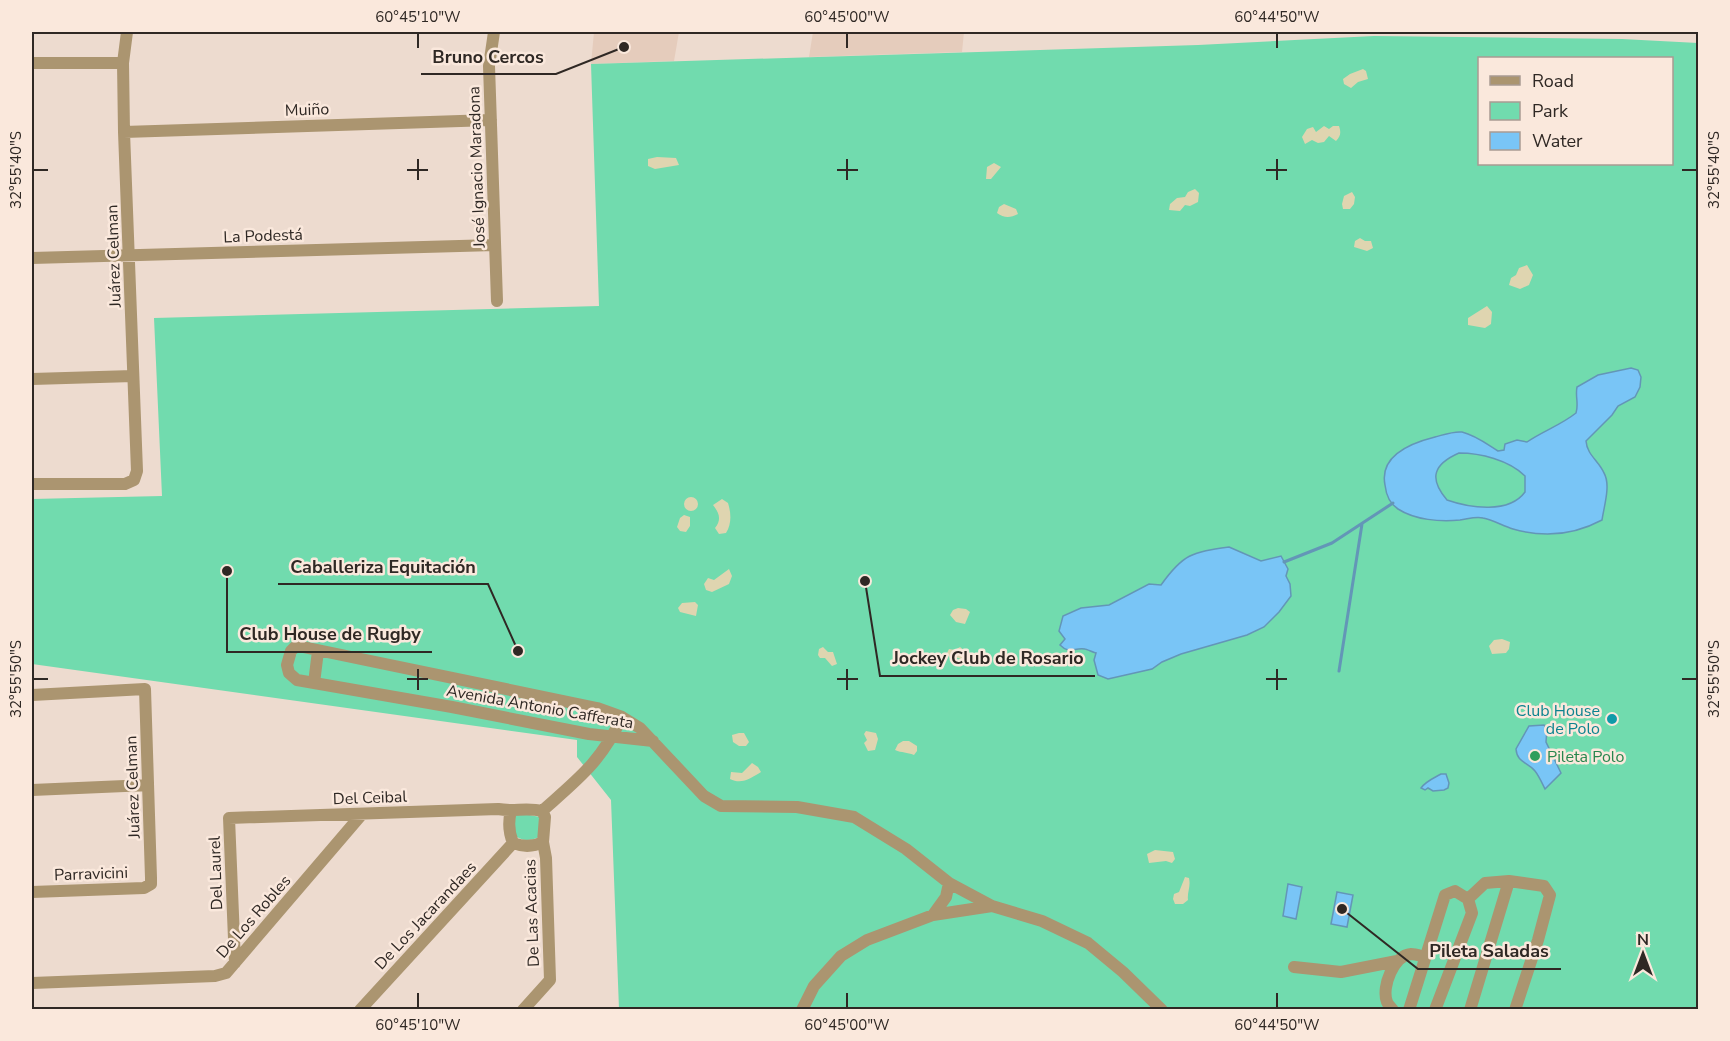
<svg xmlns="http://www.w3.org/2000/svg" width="1730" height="1041" font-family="'Nunito Sans',sans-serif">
<rect width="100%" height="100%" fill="#eddbcf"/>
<!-- built -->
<path fill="#e5ccbc" d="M594 32H679L674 61 591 64Z
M813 32H964L962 52 809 57Z"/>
<!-- green -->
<path fill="#71dbae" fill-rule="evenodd" d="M1374 36 1622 39 1698 43V1009H619L611 800 577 757V740L32 664V499L162 496 154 318 599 306 591 64 1198 45ZM1480 58H1672V164H1480Z
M519 813 540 817 541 836C531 841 523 842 514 835L515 815Z"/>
<!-- sand -->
<path fill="#dfd5b0" d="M1363 69 1366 71 1368 79 1358 82 1351 88 1344 84 1343 79 1350 74Z
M1324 126 1329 129 1333 126H1339C1341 132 1341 136 1336 141L1329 136 1324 142 1318 143 1312 140 1305 144 1302 137 1307 129 1313 127 1316 132Z
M657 157 676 158 679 165 655 169 648 166V159Z
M994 163 1001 167 991 179H986L987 167Z
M1195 189 1199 193 1198 202 1190 206 1185 205 1180 211 1169 210 1170 204 1177 198 1185 197 1188 192Z
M1352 192 1355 197 1354 204 1350 209H1343L1342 204 1344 196Z
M1004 204 1016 209 1018 214C1010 218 1004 218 997 213L999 207Z
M1360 238 1365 241H1371L1373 248 1367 251 1354 247 1355 241Z
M1527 265 1533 275 1529 285 1520 289 1509 285 1511 278 1516 275 1519 268Z
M1487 306 1492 312 1491 324 1485 328 1468 325V318Z
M684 504a7 7 0 1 1 14 0a7 7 0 1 1-14 0Z
M722 499 728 503C731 513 732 523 726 533L719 534 715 528C722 519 719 513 713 505Z
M684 515 690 517V526L686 532 680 531 677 527 680 518Z
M729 569 732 576 729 584 712 592 706 590 704 584 708 578 714 580Z
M695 602 698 605 696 616 680 612 678 608 682 603Z
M958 608 966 609 970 612 965 624 956 622 950 615 953 610Z
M1502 639 1510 642 1509 649 1506 653 1492 654 1489 646 1494 640Z
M823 647 828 652H833L837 664 832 666 825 658H820L818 655 819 649Z
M960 647 965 651V655L961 659 955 657 950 658 947 653 949 649 955 650Z
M866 731 876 733 878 739 875 750 868 751 864 743 867 740 864 734Z
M739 733H744L749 742 746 746H739L733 742 732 735Z
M903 741H909L917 746V751L914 755C907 752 902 753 895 750L898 744Z
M752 763 758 767 761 772C751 778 742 785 730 779L731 772 742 773Z
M1155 850 1173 852 1175 859 1172 863 1166 861 1149 863 1147 854Z
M1185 877 1189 878C1191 887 1187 892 1188 900L1183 904H1175L1173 899 1174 894 1179 892Z"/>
<!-- water -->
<path fill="#79c5f6" stroke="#6396b7" stroke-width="1.5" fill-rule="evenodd" d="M1631 368 1638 370 1641 377 1640 387 1635 397 1618 406 1612 415 1586 441C1587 455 1599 461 1604 473 1611 485 1604 506 1602 520 1574 535 1544 538 1513 529 1503 526 1493 520 1483 518 1476 516 1468 519 1460 520 1440 522 1415 520 1398 509 1390 504 1386 494 1385 485 1379 455 1411 443 1435 437 1443 435 1453 431 1462 432 1475 435 1487 444 1498 451L1504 450 1505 444 1517 440 1527 442C1543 431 1561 425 1576 413 1579 404 1575 396 1577 387L1598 375ZM1459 453C1480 453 1509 460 1525 476V492C1509 514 1470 508 1447 500 1428 478 1434 464 1459 453Z
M1229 547 1261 561 1281 556 1288 569 1286 576 1290 584 1291 596 1279 612 1264 627 1247 635 1181 654 1162 662 1152 669 1108 679 1098 675 1094 660 1096 653C1095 653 1086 649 1085 649 1074 647 1070 655 1060 645L1065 639 1059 631 1063 616 1081 608 1109 605 1149 584 1161 585C1183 554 1192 552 1229 547Z
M1544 725 1547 729 1546 742 1561 773 1545 789C1542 783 1539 776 1535 771 1528 762 1517 763 1516 749L1529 726Z
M1441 774H1446L1449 783 1448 788 1444 790 1433 791 1428 788 1425 790 1421 788C1426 781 1434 778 1441 774Z
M1288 884 1302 887 1296 919 1283 916Z
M1337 892 1353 895 1347 927 1331 924Z"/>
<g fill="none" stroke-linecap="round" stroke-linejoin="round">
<!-- stream -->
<path stroke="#6396b7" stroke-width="3" d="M1284 562 1332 543 1393 503
M1339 671 1362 524"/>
<!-- minor -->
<path stroke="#ab9570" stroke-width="12" d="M494 32 489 66 497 301
M32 63H123
M124 132 491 120
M32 258 495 245
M32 379 133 376
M32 484H125L134 480 137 471 124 132 123 63 127 32
M314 683 318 651
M32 695 145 689 151 878V884L144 888 32 892
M653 741 589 734 452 707 297 680 289 673 287 665 291 651 295 647H303L597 708 622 717 640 728 704 796 721 806 797 807 854 817 906 849 949 883 992 906 1042 921 1088 943 1123 972 1162 1010
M32 790 148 785
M511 811C508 822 509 833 513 843 523 847 533 847 543 842
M542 811C578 779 601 762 622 717
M542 811 545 817 543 842
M1468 899 1485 883 1509 881 1544 886 1550 895 1538 940 1515 1010
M933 915 946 897 949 883
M235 963 229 818 498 809C513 812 527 807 542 811
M1294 967 1341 972 1397 961
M32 983 215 976 226 973 362 814
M360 1010 513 843
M523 1010 550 980 546 858 543 842
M802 1010 814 986 841 956 867 940 933 915 992 906
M1393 1010C1392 1009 1387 1003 1387 1002 1381 987 1394 955 1411 954 1415 954 1421 956 1425 957
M1409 1010 1445 895 1455 891 1468 899 1472 913 1435 1010
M1470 1010 1509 881"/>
</g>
<!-- ticks -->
<path fill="none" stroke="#2f2824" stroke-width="2" d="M418 33V48M847 33V48M1277 33V48M418 159V180M847 159V180M1277 159V180M33 170H48M407 170H428M837 170H858M1266 170H1287M1682 170H1697M418 669V690M847 669V690M1277 669V690M33 679H48M407 679H428M837 679H858M1266 679H1287M1682 679H1697M418 993V1008M847 993V1008M1277 993V1008"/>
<!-- markers -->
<circle fill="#0f9aa8" stroke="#fae8dc" stroke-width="2" cx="1612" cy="719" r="6"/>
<circle fill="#2e9e5b" stroke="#fae8dc" stroke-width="2" cx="1535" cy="756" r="6"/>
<g text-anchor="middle" stroke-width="5" stroke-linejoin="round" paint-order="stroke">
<!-- street labels -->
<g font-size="16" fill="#2f2824" stroke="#fae8dc">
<text transform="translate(307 109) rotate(-2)" y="6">Muiño</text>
<text transform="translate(476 167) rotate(-92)" y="6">José Ignacio Maradona</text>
<text transform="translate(263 235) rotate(-2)" y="6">La Podestá</text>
<text transform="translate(113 256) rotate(-92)" y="6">Juárez Celman</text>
<text transform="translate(540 706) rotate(10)" y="6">Avenida Antonio Cafferata</text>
<text transform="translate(132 787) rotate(-92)" y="6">Juárez Celman</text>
<text transform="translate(370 797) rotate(-2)" y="6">Del Ceibal</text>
<text transform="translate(91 873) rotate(-2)" y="6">Parravicini</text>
<text transform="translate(215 873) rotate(-92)" y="6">Del Laurel</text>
<text transform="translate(531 913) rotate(-92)" y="6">De Las Acacias</text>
<text transform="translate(425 915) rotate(-47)" y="6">De Los Jacarandaes</text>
<text transform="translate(253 916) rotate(-49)" y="6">De Los Robles</text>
</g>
<!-- culture labels -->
<g font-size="16" fill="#0d838f" stroke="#fae8dc" text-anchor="end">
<text x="1600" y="716">Club House<tspan x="1600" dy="18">de Polo</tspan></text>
</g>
<!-- leisure labels -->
<g font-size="16" fill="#27864d" stroke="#fae8dc" text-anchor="start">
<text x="1547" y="762">Pileta Polo</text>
</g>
</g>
<!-- callouts -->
<path fill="none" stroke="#2f2824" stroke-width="2" d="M624 47L556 74H421M518 651L488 584H278M227 571L227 652H432M865 581L880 676H1095M1342 909L1418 969H1561"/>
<g fill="#2f2824" stroke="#fae8dc" stroke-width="2">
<circle cx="624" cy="47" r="6"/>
<circle cx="518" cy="651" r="6"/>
<circle cx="227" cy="571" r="6"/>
<circle cx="865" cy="581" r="6"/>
<circle cx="1342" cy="909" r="6"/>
</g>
<g font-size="18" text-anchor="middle" font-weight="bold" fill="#2f2824" stroke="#fae8dc" stroke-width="5" stroke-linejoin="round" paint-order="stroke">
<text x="488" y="63">Bruno Cercos</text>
<text x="383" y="573">Caballeriza Equitación</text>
<text x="330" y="640">Club House de Rugby</text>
<text x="988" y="664">Jockey Club de Rosario</text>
<text x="1489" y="957">Pileta Saladas</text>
</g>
<!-- border -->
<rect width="1730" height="1041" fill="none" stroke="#fae8dc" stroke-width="66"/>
<!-- legend -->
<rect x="1478" y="57" width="195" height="108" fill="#fae8dc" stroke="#a99b92" stroke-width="1.5"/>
<rect x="1490" y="76" width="30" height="9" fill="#ab9570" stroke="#a99b92" stroke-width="1.5"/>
<text x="1532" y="87" font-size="18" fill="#2f2824">Road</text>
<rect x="1490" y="102" width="30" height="18" fill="#71dbae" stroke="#a99b92" stroke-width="1.5"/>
<text x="1532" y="117" font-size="18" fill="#2f2824">Park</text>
<rect x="1490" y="132" width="30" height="18" fill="#79c5f6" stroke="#a99b92" stroke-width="1.5"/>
<text x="1532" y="147" font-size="18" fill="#2f2824">Water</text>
<!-- north arrow -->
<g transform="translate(1643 954)" stroke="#fae8dc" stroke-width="4.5" paint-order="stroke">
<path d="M0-4.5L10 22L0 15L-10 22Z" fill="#2f2824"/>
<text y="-9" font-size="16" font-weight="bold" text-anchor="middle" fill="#2f2824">N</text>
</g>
<rect x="33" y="33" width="1664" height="975" fill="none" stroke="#2f2824" stroke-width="2"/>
<g font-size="15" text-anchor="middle" fill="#2f2824">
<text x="418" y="22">60°45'10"W</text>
<text x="847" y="22">60°45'00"W</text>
<text x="1277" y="22">60°44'50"W</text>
<text transform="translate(16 170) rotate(-90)" y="5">32°55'40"S</text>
<text transform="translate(1714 170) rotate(-90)" y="5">32°55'40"S</text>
<text transform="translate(16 679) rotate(-90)" y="5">32°55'50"S</text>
<text transform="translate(1714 679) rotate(-90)" y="5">32°55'50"S</text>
<text x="418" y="1030">60°45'10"W</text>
<text x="847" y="1030">60°45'00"W</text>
<text x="1277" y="1030">60°44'50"W</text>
</g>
</svg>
